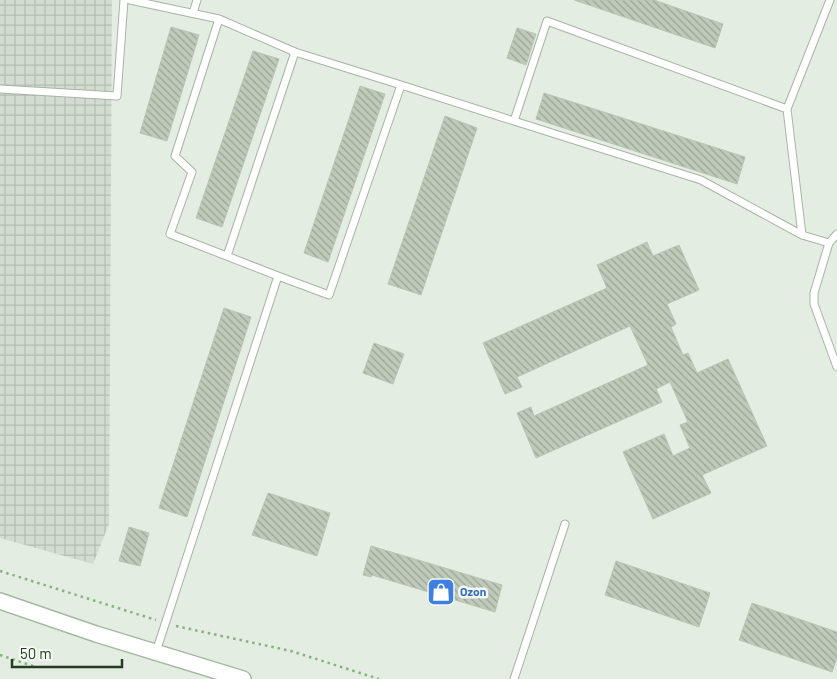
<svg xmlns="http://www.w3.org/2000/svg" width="837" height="679" font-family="Barlow,sans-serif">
<defs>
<pattern id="industrial-grid" width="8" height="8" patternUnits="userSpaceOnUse" patternTransform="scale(1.25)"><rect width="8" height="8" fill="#d3dcd0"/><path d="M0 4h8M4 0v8" fill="none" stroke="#b5beb2"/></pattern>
<pattern id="building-back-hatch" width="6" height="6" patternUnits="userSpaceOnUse" patternTransform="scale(1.25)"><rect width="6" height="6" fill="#becaba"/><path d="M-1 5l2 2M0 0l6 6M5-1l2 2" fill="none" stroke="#9aa597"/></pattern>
</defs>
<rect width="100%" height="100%" fill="#e4ede2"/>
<!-- industrial -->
<path fill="url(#industrial-grid)" d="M0 0H112L109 524 93 564 0 538Z"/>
<!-- building -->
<path fill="url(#building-back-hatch)" stroke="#b8c6b4" d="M574 0H654L723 24 715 48Z
M171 27 199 35 167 141 140 133Z
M517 28 536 34 526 65 507 58Z
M253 51 279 59 222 227 196 218Z
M360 86 385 94 328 262 304 253Z
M544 93 745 157 737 184 536 119Z
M445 116 477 128 421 295 388 284Z
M647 242 653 256 679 245 699 290 667 304 676 324 671 327 683 355 688 353 697 373 728 359 767 446 702 475 711 493 653 519 623 452 664 434 673 456 690 448 680 425 688 422 670 382 656 389 662 402 536 458 517 413 531 407 534 416 648 365 630 326 517 377 522 387 505 394 483 343 607 288 597 265Z
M224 308 251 317 187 517 159 508Z
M374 343 404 354 393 384 363 373Z
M268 493 330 513 317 556 252 535Z
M129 527 149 533 140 566 119 561Z
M371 546 502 585 495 612 372 575 371 577 363 575Z
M616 561 710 593 699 627 605 595Z
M752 603 837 632V658L832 672 739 640Z"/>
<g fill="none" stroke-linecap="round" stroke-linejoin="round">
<!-- lane casing -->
<g stroke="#a6b5a4" stroke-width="9">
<path id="lane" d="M130 0 219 19 295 52 401 85
M193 13 197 0
M219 19 175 156 192 172 170 234 278 276
M0 89 117 96 124 0
M514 121 701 180 802 235 787 109
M802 235 829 243 814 293V304L837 367
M829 243 837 234
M227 256 295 52
M156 652 278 276 329 295 401 85 514 121 547 21 787 109 830 0
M514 679 565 524"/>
</g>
<!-- secondary casing -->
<g stroke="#a3b9a0" stroke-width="18">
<path id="secondary" d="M0 601 96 634 243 679"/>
</g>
<!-- path -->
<path stroke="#86b181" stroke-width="2.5" stroke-dasharray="2.5 4" stroke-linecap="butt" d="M0 571 156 620
M176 626 291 651 379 679
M0 655 36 667"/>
<!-- lane -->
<use href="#lane" stroke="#fff" stroke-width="7"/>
<!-- secondary -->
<use href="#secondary" stroke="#fff" stroke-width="15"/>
</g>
<!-- icons -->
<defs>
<g id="shop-square" transform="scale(1.4375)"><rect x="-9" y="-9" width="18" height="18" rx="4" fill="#3f7fe0" stroke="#f4f9f3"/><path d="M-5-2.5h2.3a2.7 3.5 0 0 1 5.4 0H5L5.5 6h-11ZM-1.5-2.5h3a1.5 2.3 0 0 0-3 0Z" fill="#fff"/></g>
</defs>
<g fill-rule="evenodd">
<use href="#shop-square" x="441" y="592"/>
</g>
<g text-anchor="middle" stroke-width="5" stroke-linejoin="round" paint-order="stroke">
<!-- shop labels -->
<g font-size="12" font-weight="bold" fill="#366cbe" stroke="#f4f9f3" text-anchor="start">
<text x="460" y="596">Ozon</text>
</g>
</g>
<!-- scale -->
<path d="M12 659v8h110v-8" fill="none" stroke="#233e21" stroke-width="2.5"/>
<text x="20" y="659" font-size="15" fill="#233e21" stroke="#f4f9f3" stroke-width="4" paint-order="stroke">50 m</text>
</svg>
